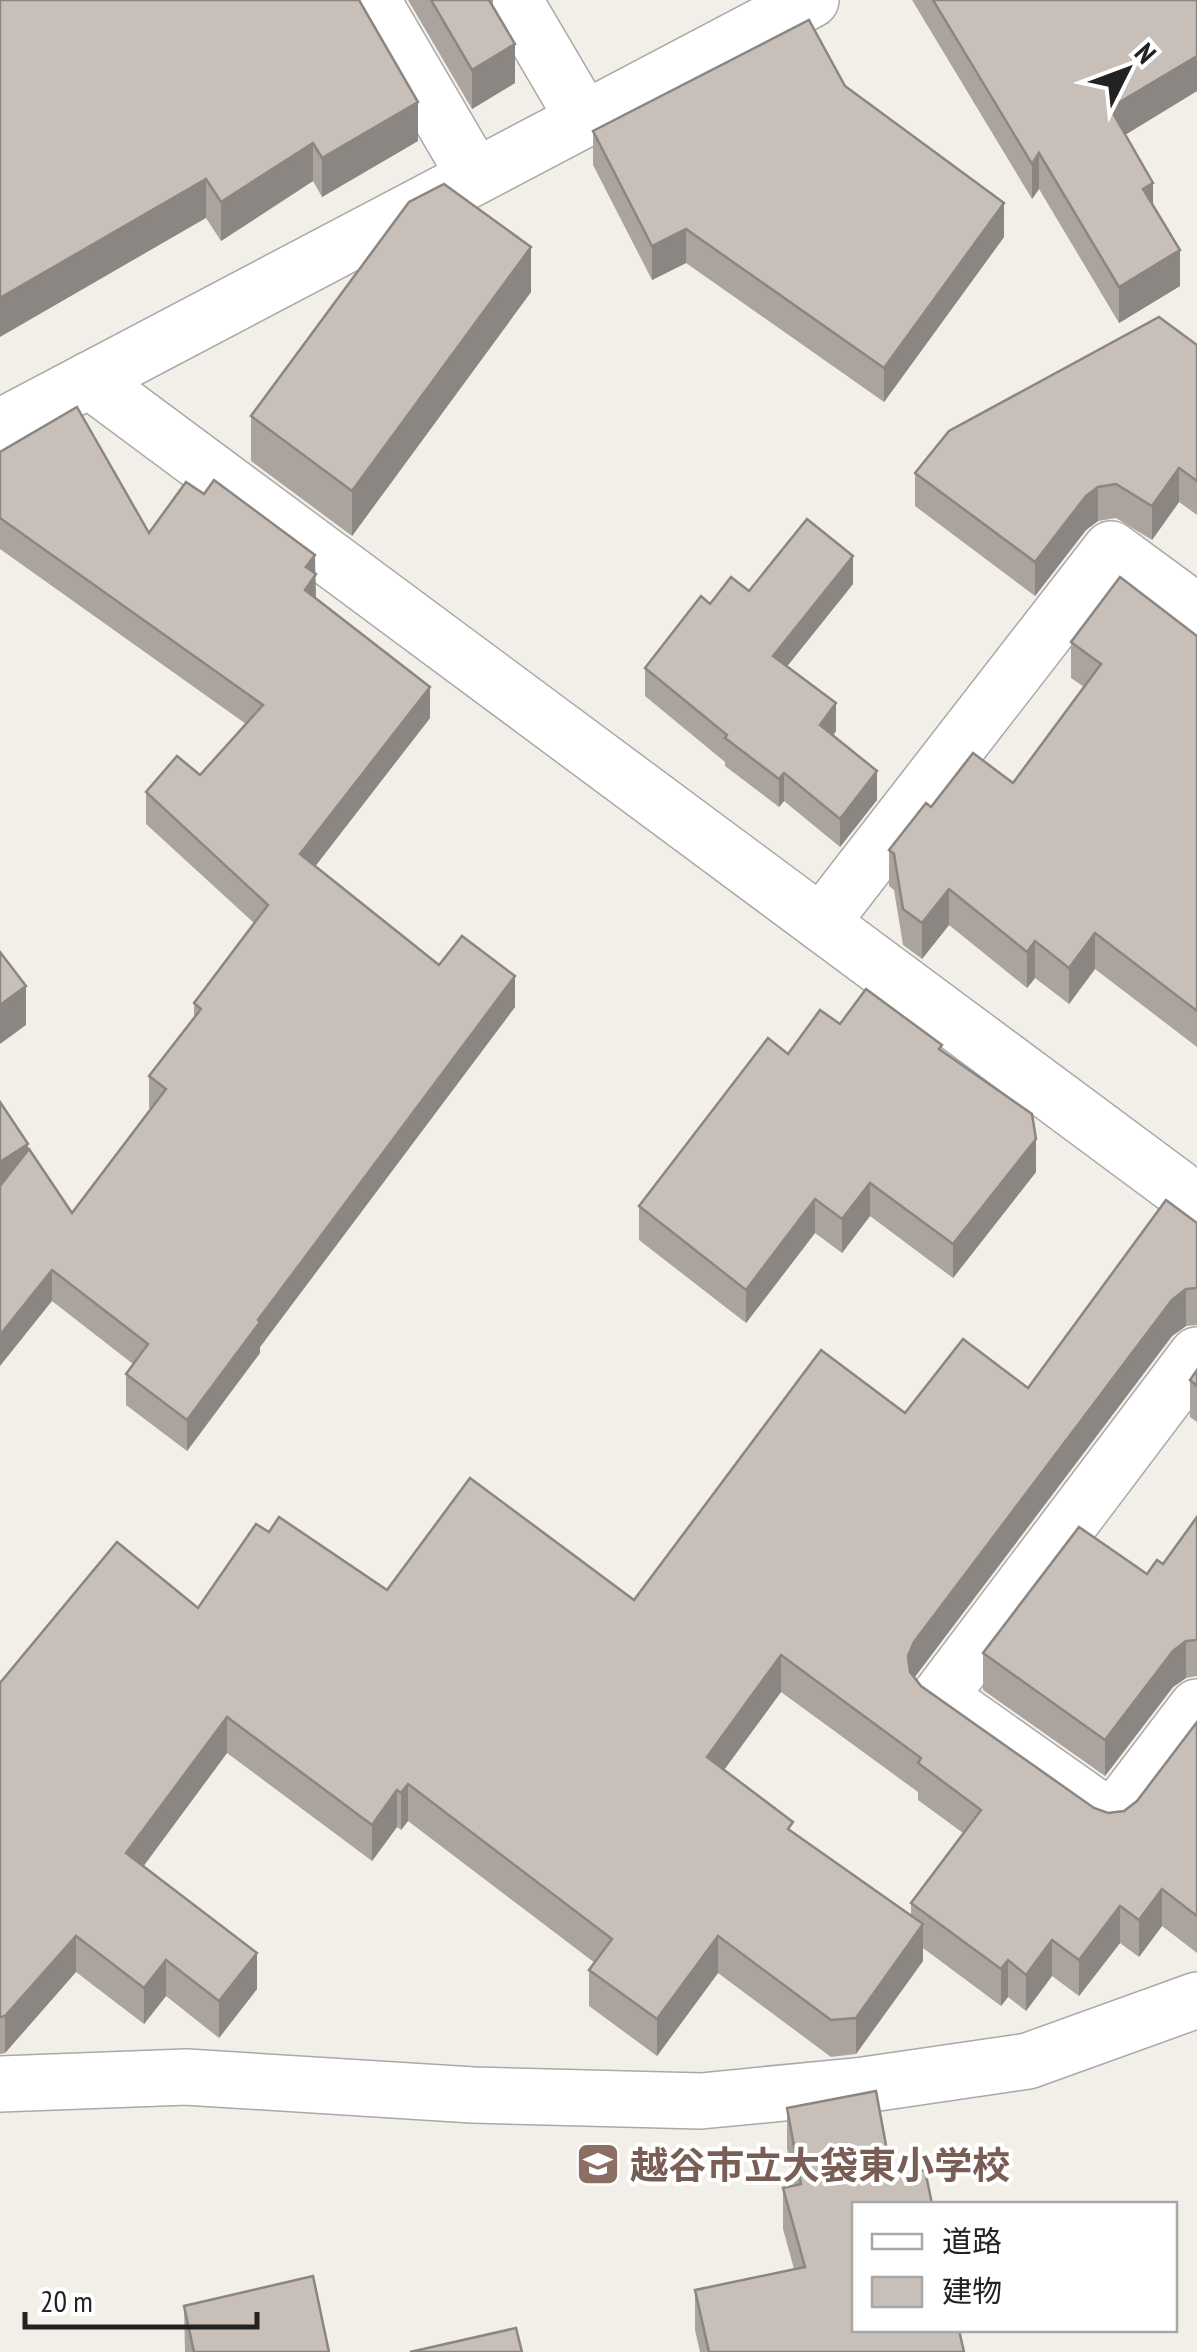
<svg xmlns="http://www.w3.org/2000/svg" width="1197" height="2352" font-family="'PT Sans Narrow','Noto Sans JP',sans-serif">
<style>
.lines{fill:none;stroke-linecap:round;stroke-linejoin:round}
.minor-casing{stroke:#a9a9a9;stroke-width:58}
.minor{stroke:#fff;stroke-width:55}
.wall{fill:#aba49e;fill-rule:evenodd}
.shaded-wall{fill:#8b8681}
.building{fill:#c7bfb8;stroke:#8b8681;stroke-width:2.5}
.labels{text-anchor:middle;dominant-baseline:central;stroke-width:8;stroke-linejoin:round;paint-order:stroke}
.education-label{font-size:38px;font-weight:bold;fill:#785e54;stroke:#fff;text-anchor:start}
</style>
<rect width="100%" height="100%" fill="#f2efe9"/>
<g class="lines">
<g class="minor-casing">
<g id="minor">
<path d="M372,0L475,176"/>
<path d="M514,0L584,119"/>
<path d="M89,380L1197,1202"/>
<path d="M0,427L811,0"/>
<path d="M821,923L1111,549L1197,612"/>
<path d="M1197,1355L939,1697L1112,1819L1197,1707"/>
<path d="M0,2084L186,2077L473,2095L701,2101L864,2085L1028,2061L1197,2000"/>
</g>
</g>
<use href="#minor" class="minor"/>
</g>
<g class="wall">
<path d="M0,0L418,141L322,197L313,181L221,241L206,218Z"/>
<path d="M408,0H493V7L515,83L472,109Z"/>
<path d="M912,0H1197V91L1125,135L1153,206L1180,286L1119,323L1039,189L1032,199Z"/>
<path d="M845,86L1004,237L884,402L686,263L652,280L593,165V131Z"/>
<path d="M531,292L352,536L251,461V416Z"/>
<path d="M1197,345V515L1179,502L1152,540L1116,518L1098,521L1086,530L1035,596L915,506V473Z"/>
<path d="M0,452L149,533L315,573L316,599L430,718L315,866L439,965L515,1007L260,1347V1353L187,1451L126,1405V1374L133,1364L52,1301L28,1151L72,1213L151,1109L149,1108V1076L194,1018V1003L254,923L146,824V792L200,775L246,724L0,549Z"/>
<path d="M853,584L787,666L836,731L833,736L877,800L840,847L784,801L779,807L725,766V762L645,696V668L749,591Z"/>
<path d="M1197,636V1047L1095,969L1069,1004L1035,978L1027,988L949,925L922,959L903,945L894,890L889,886V850L931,807L1013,783L1084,687L1071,678V642Z"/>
<path d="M840,1024L942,1051L1036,1172L953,1278L870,1216L842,1253L815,1233L746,1323L639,1240V1206L788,1054Z"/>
<path d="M1197,1223V1325L1186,1326L1172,1336L914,1678L921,1686L1094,1808L1108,1813L1124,1811L1137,1801L1197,1722V1953L1162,1926L1139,1957L1120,1943L1079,1996L1052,1976L1026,2011L1008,1997L1001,2006L923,1948V1961L856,2054L831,2057L718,1973L657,2056L589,2006V1970L595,1963L408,1821L401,1830L397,1827L372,1861L227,1753L143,1866L257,1989L219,2038L166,1996L144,2024L76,1972L5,2053L0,2054V1683L198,1608L269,1532L387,1590L634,1600L905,1413L1028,1388ZM781,1692L918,1792V1800L963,1833L911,1903V1916L793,1833L724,1770Z"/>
<path d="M1197,1370V1422L1190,1417V1380Z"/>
<path d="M1197,1517V1676L1186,1678L1173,1687L1105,1776L983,1690V1653L1147,1574L1163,1564Z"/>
<path d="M787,2108L892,2178L964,2352H700L695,2330V2290L794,2269L783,2229V2188L794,2186L787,2148Z"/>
<path d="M184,2306L329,2352H185Z"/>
</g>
<g class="shaded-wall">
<path d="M515,44V83L472,109V70Z"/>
<path d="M1197,56V91L1110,144V108Z"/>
<path d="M418,102V141L322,197V158Z"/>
<path d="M313,143V181L221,241V202Z"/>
<path d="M1039,153V189L1032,199V164Z"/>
<path d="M206,179V218L0,337V298Z"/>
<path d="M1153,183V219L1143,189Z"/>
<path d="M1004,203V237L884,402V368Z"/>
<path d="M686,229V263L652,280V246Z"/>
<path d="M531,247V292L352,536V491Z"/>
<path d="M1180,250V286L1119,323V287Z"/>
<path d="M1179,468V502L1152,540V506Z"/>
<path d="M1098,487V521L1086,530L1035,596V562L1086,496Z"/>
<path d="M315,555L316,605L305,621L306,567Z"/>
<path d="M853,556V584L773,684V656Z"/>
<path d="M430,687V718L300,886V854Z"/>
<path d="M836,703V731L820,753V725Z"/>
<path d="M877,771V800L840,847V819Z"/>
<path d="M784,773V801L779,807V779Z"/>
<path d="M949,889V925L922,959V923Z"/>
<path d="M1095,933V969L1069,1004V968Z"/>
<path d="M1035,941V978L1027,988V952Z"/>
<path d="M515,976V1007L260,1347V1353L187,1451V1420L258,1320Z"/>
<path d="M26,986V1025L0,1044V1005Z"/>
<path d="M1036,1139V1172L953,1278V1244Z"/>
<path d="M28,1144V1178L0,1196V1162Z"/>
<path d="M870,1183V1216L842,1253V1219Z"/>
<path d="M815,1199V1233L746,1323V1290Z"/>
<path d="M52,1270V1301L0,1366V1335Z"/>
<path d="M1186,1289V1326L1172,1336L914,1678L908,1693V1656L914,1642L1172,1300Z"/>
<path d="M1186,1641V1678L1173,1687L1105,1776V1740L1173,1651Z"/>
<path d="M781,1655V1692L707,1793V1757Z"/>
<path d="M227,1717V1753L126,1890V1853Z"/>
<path d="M408,1784V1821L401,1830V1793Z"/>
<path d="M397,1790V1827L372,1861V1825Z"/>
<path d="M1162,1889V1926L1139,1957V1920Z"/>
<path d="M1120,1906V1943L1079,1996V1960Z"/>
<path d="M923,1924V1961L856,2054V2018Z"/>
<path d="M76,1936V1972L5,2053V2016Z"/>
<path d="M718,1936V1973L657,2056V2019Z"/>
<path d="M1052,1940V1976L1026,2011V1975Z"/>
<path d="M257,1953V1989L219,2038V2001Z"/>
<path d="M166,1960V1996L144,2024V1988Z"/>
<path d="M1008,1960V1997L1001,2006V1969Z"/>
</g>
<g class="building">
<path d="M0,0H359L418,102L322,158L313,143L221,202L206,179L0,298Z"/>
<path d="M431,0H489L515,44L472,70Z"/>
<path d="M933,0H1197V56L1110,108L1153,183L1143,189L1180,250L1119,287L1039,153L1032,164Z"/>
<path d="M809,20L845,86L1004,203L884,368L686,229L652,246L593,131Z"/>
<path d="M444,184L531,247L352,491L251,416L409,202Z"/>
<path d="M1159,317L1197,345V481L1179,468L1152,506L1116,484L1098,487L1086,496L1035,562L915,473L949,431Z"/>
<path d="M77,407L149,533L186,482L204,494L214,480L315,555L306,567L316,574L305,590L430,687L300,854L439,965L462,936L515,976L258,1320L260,1322L187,1420L126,1374L148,1344L52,1270L0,1335V1186L29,1149L72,1213L166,1089L149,1076L201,1009L194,1003L268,905L146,792L177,756L200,775L263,705L0,518V452Z"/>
<path d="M807,519L853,556L773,656L836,703L820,725L877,771L840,819L784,773L779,779L725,738L727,735L645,668L701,596L710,604L731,577L749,591Z"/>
<path d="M1120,577L1197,636V1011L1095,933L1069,968L1035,941L1027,952L949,889L922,923L903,909L894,854L889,850L926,803L931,807L973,753L1013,783L1101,664L1071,642Z"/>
<path d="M0,952L26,986L0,1005Z"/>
<path d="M866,989L942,1045L939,1049L1032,1114L1036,1139L953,1244L870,1183L842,1219L815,1199L746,1290L639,1206L768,1038L788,1054L820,1010L840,1024Z"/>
<path d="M0,1102L28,1144L0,1162Z"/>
<path d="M1166,1200L1197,1223V1288L1186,1289L1172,1300L914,1642L908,1656L910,1672L921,1686L1094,1808L1108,1813L1124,1811L1137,1801L1197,1722V1916L1162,1889L1139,1920L1120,1906L1079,1960L1052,1940L1026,1975L1008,1960L1001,1969L911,1903L981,1810L918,1763L921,1758L781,1655L707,1757L793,1822L788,1829L923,1924L856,2018L831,2020L718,1936L657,2019L589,1970L612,1939L408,1784L401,1793L397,1790L372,1825L227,1717L126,1853L257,1953L219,2001L166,1960L144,1988L76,1936L5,2016L0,2017V1683L117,1542L198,1608L256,1524L269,1532L279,1517L387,1590L470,1478L634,1600L821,1350L905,1413L963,1339L1028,1388Z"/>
<path d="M1197,1370V1386L1190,1380Z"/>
<path d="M1197,1517V1640L1186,1641L1173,1651L1105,1740L983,1653L1079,1527L1147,1574L1157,1560L1163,1564Z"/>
<path d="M876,2091L892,2178L925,2170L932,2204H854V2330H959L964,2352H709L695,2290L805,2267L783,2188L801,2184L787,2108Z"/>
<path d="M313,2276L329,2352H194L184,2306Z"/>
<path d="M516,2328L522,2352H410Z"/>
</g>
<defs>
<g id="school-square" transform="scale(2.25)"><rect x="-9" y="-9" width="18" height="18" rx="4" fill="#8d6e63" stroke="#fff"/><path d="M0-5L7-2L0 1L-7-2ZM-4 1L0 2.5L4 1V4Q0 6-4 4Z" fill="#fff"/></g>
</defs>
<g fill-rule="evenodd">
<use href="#school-square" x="598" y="2164"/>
</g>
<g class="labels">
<g class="education-label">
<text x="630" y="2164">越谷市立大袋東小学校</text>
</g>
</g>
<rect x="852" y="2202" width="325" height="130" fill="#ffffff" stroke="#a7a7a7" stroke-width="2.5"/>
<rect x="872" y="2234" width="50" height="15" fill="#ffffff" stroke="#a7a7a7" stroke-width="2.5"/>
<text x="942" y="2252" font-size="30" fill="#222222">道路</text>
<rect x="872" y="2277" width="50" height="30" fill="#c7bfb8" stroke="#a7a7a7" stroke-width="2.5"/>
<text x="942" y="2302" font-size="30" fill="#222222">建物</text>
<g transform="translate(1127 70) rotate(48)" stroke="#ffffff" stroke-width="8" paint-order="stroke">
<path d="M0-8L18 38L0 25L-18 38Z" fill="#222222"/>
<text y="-15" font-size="28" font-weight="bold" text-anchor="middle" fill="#222222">N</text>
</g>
<path d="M25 2312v15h232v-15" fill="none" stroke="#222222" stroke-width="5"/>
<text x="40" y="2312" font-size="30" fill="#222222" stroke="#ffffff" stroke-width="8" paint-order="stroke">20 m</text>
</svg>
